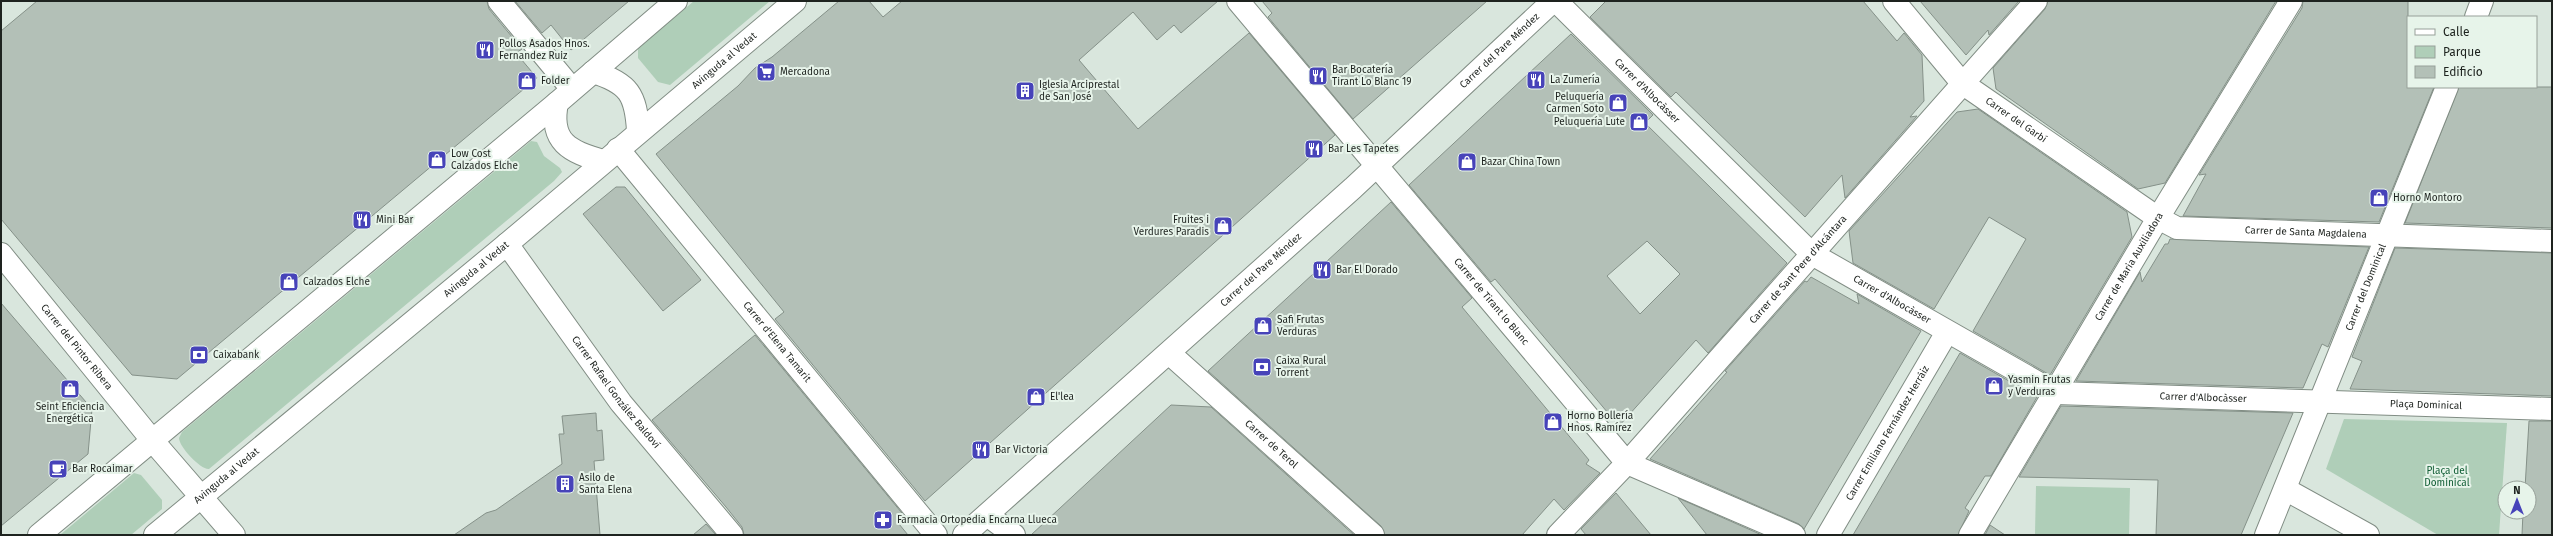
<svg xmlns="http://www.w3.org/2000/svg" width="2553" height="536" font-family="'Fira Sans',sans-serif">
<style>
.green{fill:#afceb8}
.building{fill:#b3c0b7;stroke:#859189;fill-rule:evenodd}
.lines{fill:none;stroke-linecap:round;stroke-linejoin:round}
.minor-casing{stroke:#818d84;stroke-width:24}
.minor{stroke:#fff;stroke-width:22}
.labels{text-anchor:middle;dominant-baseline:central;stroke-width:4;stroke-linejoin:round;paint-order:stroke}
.poi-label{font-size:10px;fill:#1e231f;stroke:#e7f4ea;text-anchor:start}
.street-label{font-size:10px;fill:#1e231f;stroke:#e7f4ea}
.park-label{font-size:10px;fill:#105d34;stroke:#e7f4ea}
</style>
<rect width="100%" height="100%" fill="#d9e6dd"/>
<g class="green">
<path d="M694,1H770L670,85L658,82L638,58V48Z"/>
<path d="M531,141L537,142L544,156L560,168L562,172L554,181L209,469C201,470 179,447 179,438C180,436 181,434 182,432Z"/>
<path d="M2344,419L2507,423L2499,535H2438L2326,469Z"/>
<path d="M134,473L141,475L162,500V509L131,535H60Z"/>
<path d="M2036,486L2130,488L2129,535H2035Z"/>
</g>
<g class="building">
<path d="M37,1H487L489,9L522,49L516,53L537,78L177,379L132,375L1,219V31Z"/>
<path d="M515,1H629L571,50L551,25L542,33Z"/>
<path d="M839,1H869L883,17L902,1H1218L1181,33L1174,25L1157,40L1133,12L1079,60L1138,129L1249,33L1335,135L925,501L775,319L784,312L656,154L738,86L755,68L772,57Z"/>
<path d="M1262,1H1487L1353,119L1268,17L1272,13Z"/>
<path d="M1606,1H1863L1897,41L1904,33L1922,55L1924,101L1910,117L1917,116L1845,198L1842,175L1805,217L1676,92L1671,97L1590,17Z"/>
<path d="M1920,1H2019L1989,35L1988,30L1966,55Z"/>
<path d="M2048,1H2276L2165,183L2138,189L1996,89L1993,68L2045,9Z"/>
<path d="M2303,1H2408V87H2434L2379,222L2183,216L2206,174L2199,175L2302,8Z"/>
<path d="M1571,34L1653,115L1645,123L1787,263L1708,353L1696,340L1619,426L1495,279L1491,282L1409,185ZM1647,241L1680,274L1640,314L1607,276Z"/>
<path d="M2459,87H2552V228L2405,223Z"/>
<path d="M1978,109L2127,212L2132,237L2050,375L1973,331L2026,239L1989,217L1934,309L1853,263L1849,231L1957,112Z"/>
<path d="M616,187H625L701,280L663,311L583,214Z"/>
<path d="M1391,202L1472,298L1462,307L1589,460L1586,464L1600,473L1564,510L1554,499L1522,535H1385L1381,526L1208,371Z"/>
<path d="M2170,239L2369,247L2328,347L2322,344L2303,388L2076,381L2140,272L2142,282L2165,244H2168Z"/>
<path d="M2395,248L2552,253V396L2350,389L2362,361L2352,357Z"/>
<path d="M1811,277L1859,304L1857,294L1921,331L1804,529L1799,524L1650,459L1727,372L1725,371L1805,281L1807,282Z"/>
<path d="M1,303L92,409L88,454L1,526Z"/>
<path d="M755,335L906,518L899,524L908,535H744L742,527L726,507L652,420Z"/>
<path d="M1960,353L2037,397L1991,476H1985L1965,508L1969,511L1958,535H1853Z"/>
<path d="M1171,405L1211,407L1354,535H1031Z"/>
<path d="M2061,406L2293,413L2241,535H2156L2158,480L2019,477Z"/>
<path d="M596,413L597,431L602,430L604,460L594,461L600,535H454L486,513L496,510L562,464L559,434H564L562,416Z"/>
<path d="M2529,421H2552V535H2522L2523,512H2529V488H2525Z"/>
<path d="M1616,493L1651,535H1586L1581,529Z"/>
<path d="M1678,498L1762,535H1707Z"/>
<path d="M706,524L716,535H693Z"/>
<path d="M1990,525L2005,535H1985Z"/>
</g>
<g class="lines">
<g class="minor-casing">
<g id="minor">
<path d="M499,1L572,89"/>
<path id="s1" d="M1238,1L1627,463L1794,535"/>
<path id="s2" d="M1556,1L1812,254L2056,393L2552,409"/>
<path id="s3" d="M1894,1L1962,83L2158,218L2177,228L2552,241"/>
<path d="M2476,17L2482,1"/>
<path d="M593,72C629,83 636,95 638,131"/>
<path d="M557,103C549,142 570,152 603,161"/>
<path id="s4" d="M618,149L936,535"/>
<path id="s5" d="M507,244L621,403L732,535"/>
<path id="s6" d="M1,254L152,440L234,535"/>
<path id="s7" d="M1169,353L1373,535"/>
<path d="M2285,489L2368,535"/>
<path d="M987,515L1014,535"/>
<path d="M39,535L557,103L676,1"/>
<path id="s8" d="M155,535L507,244L795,1"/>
<path id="s9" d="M964,535L1353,188L1553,1"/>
<path id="s10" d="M1558,535L1627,463L2036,1"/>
<path id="s11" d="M1828,535L1947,332"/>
<path id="s12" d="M1970,535L2158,218L2291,1"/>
<path id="s13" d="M2266,535L2447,87"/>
</g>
</g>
<use href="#minor" class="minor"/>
</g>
<defs>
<g id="restaurant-square" transform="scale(1)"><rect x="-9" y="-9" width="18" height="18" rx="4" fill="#4743b9" stroke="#e7f4ea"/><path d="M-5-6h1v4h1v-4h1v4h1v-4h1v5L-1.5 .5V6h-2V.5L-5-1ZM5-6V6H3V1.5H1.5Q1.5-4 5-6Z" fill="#fff"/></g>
<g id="supermarket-square" transform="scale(1)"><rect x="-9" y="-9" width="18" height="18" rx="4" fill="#4743b9" stroke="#e7f4ea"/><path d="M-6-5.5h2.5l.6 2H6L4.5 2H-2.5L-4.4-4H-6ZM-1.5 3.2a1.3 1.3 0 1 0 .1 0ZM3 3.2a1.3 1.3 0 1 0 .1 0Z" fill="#fff"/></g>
<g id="shop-square" transform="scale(1)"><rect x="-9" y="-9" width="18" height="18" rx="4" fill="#4743b9" stroke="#e7f4ea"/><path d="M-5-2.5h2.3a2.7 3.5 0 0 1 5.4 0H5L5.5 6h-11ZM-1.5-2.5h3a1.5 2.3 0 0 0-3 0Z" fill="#fff"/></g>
<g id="building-square" transform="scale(1)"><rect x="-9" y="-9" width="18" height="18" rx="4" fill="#4743b9" stroke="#e7f4ea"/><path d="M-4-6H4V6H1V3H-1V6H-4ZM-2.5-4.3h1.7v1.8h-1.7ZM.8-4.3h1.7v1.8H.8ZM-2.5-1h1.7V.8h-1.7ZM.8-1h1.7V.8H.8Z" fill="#fff"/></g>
<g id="bank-square" transform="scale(1)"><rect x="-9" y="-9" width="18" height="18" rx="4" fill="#4743b9" stroke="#e7f4ea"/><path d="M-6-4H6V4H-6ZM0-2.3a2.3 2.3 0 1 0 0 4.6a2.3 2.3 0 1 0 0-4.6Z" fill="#fff"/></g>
<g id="cafe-square" transform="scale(1)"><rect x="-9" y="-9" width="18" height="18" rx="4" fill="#4743b9" stroke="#e7f4ea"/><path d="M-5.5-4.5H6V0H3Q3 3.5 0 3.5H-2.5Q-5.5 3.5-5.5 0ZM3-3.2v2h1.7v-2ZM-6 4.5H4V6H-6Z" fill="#fff"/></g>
<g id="pharmacy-square" transform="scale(1)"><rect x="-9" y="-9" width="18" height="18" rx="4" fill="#4743b9" stroke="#e7f4ea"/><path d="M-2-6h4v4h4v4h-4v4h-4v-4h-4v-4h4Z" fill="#fff"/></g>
</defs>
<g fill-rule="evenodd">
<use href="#restaurant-square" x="485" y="50"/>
<use href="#supermarket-square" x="766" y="72"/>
<use href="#restaurant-square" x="1318" y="76"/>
<use href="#restaurant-square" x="1536" y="80"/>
<use href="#shop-square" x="527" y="81"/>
<use href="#building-square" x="1025" y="91"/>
<use href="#shop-square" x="1618" y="103"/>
<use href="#shop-square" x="1639" y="122"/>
<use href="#restaurant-square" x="1314" y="149"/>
<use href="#shop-square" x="437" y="160"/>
<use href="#shop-square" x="1467" y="162"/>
<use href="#shop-square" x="2379" y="198"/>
<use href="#restaurant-square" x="362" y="220"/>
<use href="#shop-square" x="1223" y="226"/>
<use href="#restaurant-square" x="1322" y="270"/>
<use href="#shop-square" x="289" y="282"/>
<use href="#shop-square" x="1263" y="326"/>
<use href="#bank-square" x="199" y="355"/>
<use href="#bank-square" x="1262" y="367"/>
<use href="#shop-square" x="1994" y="386"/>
<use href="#shop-square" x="70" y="389"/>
<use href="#shop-square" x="1036" y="397"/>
<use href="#shop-square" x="1553" y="422"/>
<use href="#restaurant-square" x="981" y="450"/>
<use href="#cafe-square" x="58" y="469"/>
<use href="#building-square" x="565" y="484"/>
<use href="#pharmacy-square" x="883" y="520"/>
</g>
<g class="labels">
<g class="poi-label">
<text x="499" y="44">Pollos Asados Hnos.<tspan x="499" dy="12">Fernandez Ruiz</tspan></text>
<text x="1332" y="70">Bar Bocatería<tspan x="1332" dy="12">Tirant Lo Blanc 19</tspan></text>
<text x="780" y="72">Mercadona</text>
<text x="1550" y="80">La Zumería</text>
<text x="541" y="81">Folder</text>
<text x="1039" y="85">Iglesia Arciprestal<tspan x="1039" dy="12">de San José</tspan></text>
<text x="1604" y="97" text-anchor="end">Peluquería<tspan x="1604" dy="12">Carmen Soto</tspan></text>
<text x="1625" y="122" text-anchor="end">Peluquería Lute</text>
<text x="1328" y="149">Bar Les Tapetes</text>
<text x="451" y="154">Low Cost<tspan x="451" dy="12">Calzados Elche</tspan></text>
<text x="1481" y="162">Bazar China Town</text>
<text x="2393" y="198">Horno Montoro</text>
<text x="376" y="220">Mini Bar</text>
<text x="1209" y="220" text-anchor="end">Fruites i<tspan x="1209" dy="12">Verdures Paradis</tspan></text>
<text x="1336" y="270">Bar El Dorado</text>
<text x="303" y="282">Calzados Elche</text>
<text x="1277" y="320">Safi Frutas<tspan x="1277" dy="12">Verduras</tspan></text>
<text x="213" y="355">Caixabank</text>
<text x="1276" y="361">Caixa Rural<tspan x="1276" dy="12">Torrent</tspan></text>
<text x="2008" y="380">Yasmin Frutas<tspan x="2008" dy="12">y Verduras</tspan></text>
<text x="1050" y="397">El'lea</text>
<text x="70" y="407" text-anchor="middle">Seint Eficiencia<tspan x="70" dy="12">Energética</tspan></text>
<text x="1567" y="416">Horno Bollería<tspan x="1567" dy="12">Hnos. Ramírez</tspan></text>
<text x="995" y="450">Bar Victoria</text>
<text x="72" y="469">Bar Rocaimar</text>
<text x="579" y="478">Asilo de<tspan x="579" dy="12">Santa Elena</tspan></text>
<text x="897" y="520">Farmacia Ortopedia Encarna Llueca</text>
</g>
<g class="street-label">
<text stroke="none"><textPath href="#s9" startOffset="722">Carrer del Pare Méndez</textPath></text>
<text stroke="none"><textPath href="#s8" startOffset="741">Avinguda al Vedat</textPath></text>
<text stroke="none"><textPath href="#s2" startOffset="128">Carrer d'Albocàsser</textPath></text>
<text stroke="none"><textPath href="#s3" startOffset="172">Carrer del Garbí</textPath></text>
<text stroke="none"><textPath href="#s3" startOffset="495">Carrer de Santa Magdalena</textPath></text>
<text stroke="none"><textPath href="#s12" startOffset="312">Carrer de Maria Auxiliadora</textPath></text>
<text stroke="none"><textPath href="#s10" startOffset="358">Carrer de Sant Pere d'Alcántara</textPath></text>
<text stroke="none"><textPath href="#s8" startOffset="417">Avinguda al Vedat</textPath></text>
<text stroke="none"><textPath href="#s9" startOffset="398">Carrer del Pare Méndez</textPath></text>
<text stroke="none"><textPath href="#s13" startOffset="267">Carrer del Dominical</textPath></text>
<text stroke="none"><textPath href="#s2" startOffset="452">Carrer d'Albocàsser</textPath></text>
<text stroke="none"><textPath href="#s1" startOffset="393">Carrer de Tirant lo Blanc</textPath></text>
<text stroke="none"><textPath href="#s4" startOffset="250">Carrer d'Elena Tamarit</textPath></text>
<text stroke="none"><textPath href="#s6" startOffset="120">Carrer del Pintor Ribera</textPath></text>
<text stroke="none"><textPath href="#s5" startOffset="184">Carrer Rafael González Baldoví</textPath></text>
<text stroke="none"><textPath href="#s2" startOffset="788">Carrer d'Albocàsser</textPath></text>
<text stroke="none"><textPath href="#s2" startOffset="1011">Plaça Dominical</textPath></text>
<text stroke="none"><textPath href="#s11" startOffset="118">Carrer Emiliano Fernández Herráiz</textPath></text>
<text stroke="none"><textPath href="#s7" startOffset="137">Carrer de Terol</textPath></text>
<text stroke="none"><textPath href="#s8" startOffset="93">Avinguda al Vedat</textPath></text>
</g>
<g class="park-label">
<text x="2447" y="471">Plaça del<tspan x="2447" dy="12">Dominical</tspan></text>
</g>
</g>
<rect width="2553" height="536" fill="none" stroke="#1e231f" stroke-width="4"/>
<rect x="2407" y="16" width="130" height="72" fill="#e7f4ea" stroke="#97a099"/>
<rect x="2415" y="29" width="20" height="6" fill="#ffffff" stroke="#97a099"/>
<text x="2443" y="36" font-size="12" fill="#1e231f">Calle</text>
<rect x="2415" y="46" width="20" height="12" fill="#afceb8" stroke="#97a099"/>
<text x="2443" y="56" font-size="12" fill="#1e231f">Parque</text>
<rect x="2415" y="66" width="20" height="12" fill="#b3c0b7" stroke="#97a099"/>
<text x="2443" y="76" font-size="12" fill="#1e231f">Edificio</text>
<g transform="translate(2517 500)"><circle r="19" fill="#e7f4ea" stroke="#97a099"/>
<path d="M0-3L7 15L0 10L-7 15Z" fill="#4743b9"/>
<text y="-6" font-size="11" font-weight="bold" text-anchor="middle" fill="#1e231f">N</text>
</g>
</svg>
